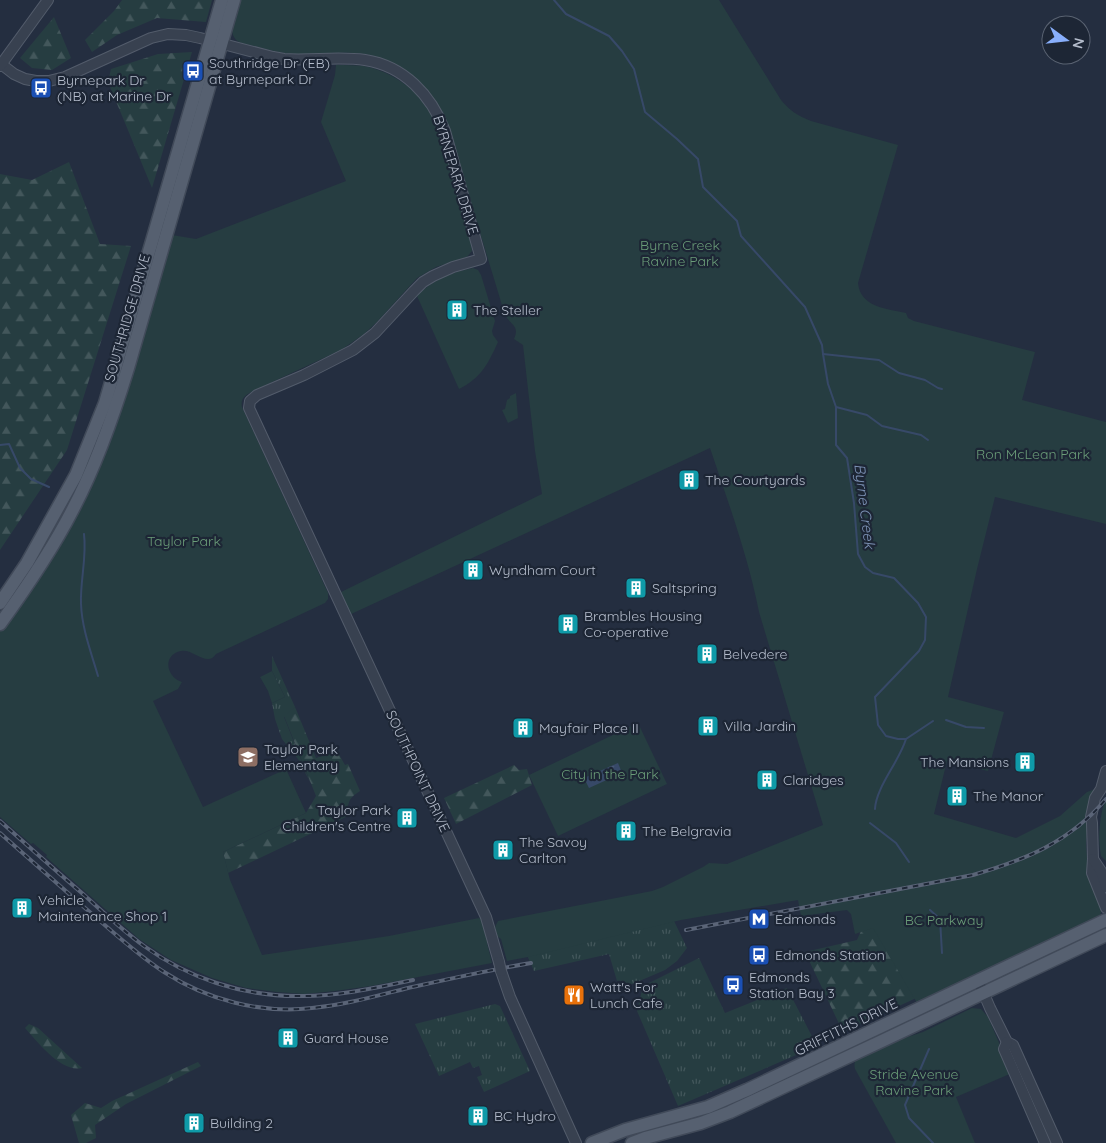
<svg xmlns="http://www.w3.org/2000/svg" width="1106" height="1143" font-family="Quicksand,sans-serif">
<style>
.grass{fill:url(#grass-tufts)}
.forest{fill:url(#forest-firs)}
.green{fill:#263d41}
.water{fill:url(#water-ripples)}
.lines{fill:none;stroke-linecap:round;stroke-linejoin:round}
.stream{stroke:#374968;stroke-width:2}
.minor-casing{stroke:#535c6b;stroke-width:12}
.major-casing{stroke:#414a59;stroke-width:15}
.minor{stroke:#384150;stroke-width:10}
.major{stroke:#566070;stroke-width:12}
.rail-casing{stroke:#5a6477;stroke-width:4}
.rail{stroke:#1d2635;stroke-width:2;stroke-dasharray:5.5;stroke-linecap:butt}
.minor-bridge-casing{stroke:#535c6b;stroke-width:12;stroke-linecap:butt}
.minor-bridge{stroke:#384150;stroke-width:10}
.labels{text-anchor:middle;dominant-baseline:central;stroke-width:4.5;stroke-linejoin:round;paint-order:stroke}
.poi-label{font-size:14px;fill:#b4bccb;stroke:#1d2635;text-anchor:start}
.street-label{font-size:14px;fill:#b4bccb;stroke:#1d2635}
.park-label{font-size:14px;fill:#6a9c78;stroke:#1d2635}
.water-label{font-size:15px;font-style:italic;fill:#7b90b3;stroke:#1d2635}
</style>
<defs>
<pattern id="grass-tufts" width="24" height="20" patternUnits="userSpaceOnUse" patternTransform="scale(1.25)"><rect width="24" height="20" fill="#263d41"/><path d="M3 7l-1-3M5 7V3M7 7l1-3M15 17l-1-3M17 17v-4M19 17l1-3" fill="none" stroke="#43575b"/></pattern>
<pattern id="forest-firs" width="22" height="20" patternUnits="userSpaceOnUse" patternTransform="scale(1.25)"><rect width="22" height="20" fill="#263d41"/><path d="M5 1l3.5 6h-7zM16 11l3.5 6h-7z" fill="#43575b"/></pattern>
<pattern id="water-ripples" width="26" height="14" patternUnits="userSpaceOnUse" patternTransform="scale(1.25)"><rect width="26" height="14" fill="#374968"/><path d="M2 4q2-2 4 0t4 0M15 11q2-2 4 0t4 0" fill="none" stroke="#52617c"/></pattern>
</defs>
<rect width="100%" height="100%" fill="#242e40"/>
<g class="grass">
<path d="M272,656L295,707L284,717L310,782L298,759L282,739L275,719L272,703L285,697L272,671Z"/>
<path d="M663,898L687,948L677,961L665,970L630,985C625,982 622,980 617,981L609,954L534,971L515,928Z"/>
<path d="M699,958L725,1013L787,988L817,1046L678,1106L637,1011L643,986Z"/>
<path d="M495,1004L500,1006L530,1071L484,1092L477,1077L482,1075L479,1066L473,1068L470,1062L439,1076L415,1024Z"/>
</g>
<g class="forest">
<path d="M122,0H212L206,22L157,18L117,35L92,52L85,40L114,11Z"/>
<path d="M54,17L71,58L52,70L32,68L20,58Z"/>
<path d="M192,52L152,188L108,82L111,69L158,54Z"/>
<path d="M69,162L100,244L131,246L67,450L0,550V174L32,180Z"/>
<path d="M295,707L316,758L337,751L345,765L348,764L360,791C349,798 347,802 348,816L228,873L223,852L306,813L316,796L284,716Z"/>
<path d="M514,765L519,770L527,769L532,785L456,824L444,798Z"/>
<path d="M865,922L1043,939L843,1032L805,952L857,940Z"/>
<path d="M29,1024L38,1028L82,1068C61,1073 37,1041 25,1028Z"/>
<path d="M198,1062L201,1066L126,1104L95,1125L96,1138L86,1143H79L71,1115L85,1103L101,1108L112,1101Z"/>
</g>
<g class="green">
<path d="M239,0H719L781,100C789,110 798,116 811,121L898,145L858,283C860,307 887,309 906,313L908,318L914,321L1035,352L1022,400L1106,422V524L995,497L977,569L948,697L1004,712L988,771L947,761L934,814L1016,838L1060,816L1087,792L1095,789L1088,817L1086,845L1088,868L1102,909L1100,916L917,1003L873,928L855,934L851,914L847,910L801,916L798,900L681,920L528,957L507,961L501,939L497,936L495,927L498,921L652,891L663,887L703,867L709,863L727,864L823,825L759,612C748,556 728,502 710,448L349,615C346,607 344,600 341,592L542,494L535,451L523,345L514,339C520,326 511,325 505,315L457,157C447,106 418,63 364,54C341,51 318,54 295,54C281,53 268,50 254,46C248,44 237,44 234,37C228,27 236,10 239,0Z"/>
<path d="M336,65C346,65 355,65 364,66C393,72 421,91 433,118C439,132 441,146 448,159L471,236L472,251L467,257L436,267L417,278L376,323L364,334L341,350L253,391C246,395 240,398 242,407L328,593V599L325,603L216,654C207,668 193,648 181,651C162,655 166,677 182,682L178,689L153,701L203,807L286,769L306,813L223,852L230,880L262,955L389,936L479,918L482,919L488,939L487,943L492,963L371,986L335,991L304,994L277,992L246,988L212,978L171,960L139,939L46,857L47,855L33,843L31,844L0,817V630L6,623L80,506L172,235L196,239L346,181L321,122L335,75Z"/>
<path d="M473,268L478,270L481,275L495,321L492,331L493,335L498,342C488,364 481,378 459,389L417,296C432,280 452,272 473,268Z"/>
<path d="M516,393L518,418L508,423L502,410L505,409L507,400L510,398V396Z"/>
<path d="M272,671L285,697L272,703L268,691L260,677Z"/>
<path d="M638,723L667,784L558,836L529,775Z"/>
<path d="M1106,796V861L1101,856C1097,835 1100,816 1106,796Z"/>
<path d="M972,1008L981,1009L988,1017L1012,1073L956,1097L975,1143H896L855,1069C854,1064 854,1062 858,1058L892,1042L923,1032Z"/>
</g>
<path class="water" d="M618,763L622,773L589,788L584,778Z"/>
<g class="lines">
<g class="stream">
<path d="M554,0L566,14L609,36L622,51L634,69L645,112L677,139L698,159L703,187L737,221L741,236L805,307L822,345L823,354L828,384L836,407V445L847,458L854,503L858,554L865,567L873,573L894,578L918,603L926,617L925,640L919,651L875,697L878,725L886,736L898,739H906C899,762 876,787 875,809"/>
<path d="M823,354L879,360L899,373L925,380L938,388L942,389"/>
<path d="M836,407L867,415L882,426L921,435L928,440"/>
<path d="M0,445L9,444L20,468L31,479L49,487"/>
<path d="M84,534C87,557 80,581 81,604C82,629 91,652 98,676"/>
<path d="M946,720L966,727L984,728"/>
<path d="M906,739L933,721"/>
<path d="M870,823L896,843L909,862"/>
<path d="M930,910L940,919L942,953"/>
<path d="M929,1049L905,1105L909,1118L933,1143"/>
</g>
<g class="minor-casing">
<g id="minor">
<path d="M1,64L14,74L25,79L36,81H49L65,77L151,38L168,34L186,35L200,38L273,57L284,59C311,61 338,56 365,60C404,66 431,95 445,131L481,259L453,267L433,276L423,282L414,291L375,333L353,350L304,375L257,395L250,401L249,408L486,917L499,962"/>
<path d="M0,66L48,0"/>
<path d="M1106,771L1101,789L1095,798L1091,817L1092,823L1093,859L1092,873L1106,908"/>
<path d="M1093,859L1101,871L1106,887"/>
<path d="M501,971L510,997L576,1143"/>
<path d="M978,980L990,1008L1007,1042L1013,1045L1057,1143"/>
<path d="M1007,1042L1004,1049L1045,1143"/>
</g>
</g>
<g class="major-casing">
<g id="major">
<path d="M0,603L27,563L76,475L105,403L222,0"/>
<path d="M0,624C26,588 52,550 72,511C96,466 113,417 128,368L234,0"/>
<path d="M592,1143L625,1130L708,1107L747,1090L1106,920"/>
<path d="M632,1143L645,1138L701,1123L730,1112C856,1054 980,994 1106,935"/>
</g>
</g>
<use href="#minor" class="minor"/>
<use href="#major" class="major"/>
<g class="rail-casing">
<g id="rail">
<path d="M0,821C28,846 55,870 83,894C103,912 122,930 144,946C188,978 242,996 297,996C336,997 375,988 413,980"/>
<path d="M0,833C28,858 57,883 85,908C111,930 136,954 164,972C207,1000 261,1014 312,1008C345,1005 376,996 408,988C449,979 489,970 531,963"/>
<path d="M686,930L973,875C1025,860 1070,842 1106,799"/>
</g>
</g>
<use href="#rail" class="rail"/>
<g class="minor-bridge-casing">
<path id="minor-bridge" d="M499,962L501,971"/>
</g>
<use href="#minor-bridge" class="minor-bridge"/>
</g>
<defs>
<g id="bus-square" transform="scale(1.125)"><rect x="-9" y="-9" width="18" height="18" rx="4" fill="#1a4fb4" stroke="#1d2635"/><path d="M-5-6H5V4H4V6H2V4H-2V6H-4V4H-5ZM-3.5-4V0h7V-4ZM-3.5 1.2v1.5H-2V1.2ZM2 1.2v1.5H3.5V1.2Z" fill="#fff"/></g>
<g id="building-square" transform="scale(1.125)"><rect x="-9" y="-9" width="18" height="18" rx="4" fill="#0f9aa8" stroke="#1d2635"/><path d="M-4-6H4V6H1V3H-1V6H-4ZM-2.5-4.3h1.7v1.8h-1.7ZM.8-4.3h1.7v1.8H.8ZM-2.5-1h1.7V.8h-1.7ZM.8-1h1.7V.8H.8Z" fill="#fff"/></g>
<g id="school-square" transform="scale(1.125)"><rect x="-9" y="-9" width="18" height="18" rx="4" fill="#8d6e63" stroke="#1d2635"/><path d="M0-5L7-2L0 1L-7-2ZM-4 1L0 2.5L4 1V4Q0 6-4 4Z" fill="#fff"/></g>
<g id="metro-square" transform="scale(1.125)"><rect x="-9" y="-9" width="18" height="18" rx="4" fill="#1a4fb4" stroke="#1d2635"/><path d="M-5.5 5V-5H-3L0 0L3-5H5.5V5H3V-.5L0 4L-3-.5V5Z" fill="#fff"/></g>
<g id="restaurant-square" transform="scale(1.125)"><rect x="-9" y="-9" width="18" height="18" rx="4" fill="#e8710a" stroke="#1d2635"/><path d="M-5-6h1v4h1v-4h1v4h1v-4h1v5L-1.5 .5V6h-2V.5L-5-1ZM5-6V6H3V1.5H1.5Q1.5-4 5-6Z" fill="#fff"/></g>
</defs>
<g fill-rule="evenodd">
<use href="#bus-square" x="193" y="71"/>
<use href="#bus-square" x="41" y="88"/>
<use href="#building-square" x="457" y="310"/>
<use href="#building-square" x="689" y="480"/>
<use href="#building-square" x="473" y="570"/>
<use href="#building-square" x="636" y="588"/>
<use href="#building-square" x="568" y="624"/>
<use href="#building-square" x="707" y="654"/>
<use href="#building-square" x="708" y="726"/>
<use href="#building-square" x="523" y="728"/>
<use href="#school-square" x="248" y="757"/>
<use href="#building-square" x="1025" y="762"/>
<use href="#building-square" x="767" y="780"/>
<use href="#building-square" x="957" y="796"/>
<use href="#building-square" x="407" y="818"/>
<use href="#building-square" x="626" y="831"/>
<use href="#building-square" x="503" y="850"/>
<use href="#building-square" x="22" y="908"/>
<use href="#metro-square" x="759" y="919"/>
<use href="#bus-square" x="759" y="955"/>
<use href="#bus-square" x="733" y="985"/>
<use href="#restaurant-square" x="574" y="995"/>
<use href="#building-square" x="288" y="1038"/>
<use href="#building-square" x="478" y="1116"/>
<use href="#building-square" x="194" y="1123"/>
</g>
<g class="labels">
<g class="poi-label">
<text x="209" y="63">Southridge Dr (EB)<tspan x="209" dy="16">at Byrnepark Dr</tspan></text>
<text x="57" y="80">Byrnepark Dr<tspan x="57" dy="16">(NB) at Marine Dr</tspan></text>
<text x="473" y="310">The Steller</text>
<text x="705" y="480">The Courtyards</text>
<text x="489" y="570">Wyndham Court</text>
<text x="652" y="588">Saltspring</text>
<text x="584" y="616">Brambles Housing<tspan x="584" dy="16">Co-operative</tspan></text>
<text x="723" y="654">Belvedere</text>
<text x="724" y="726">Villa Jardin</text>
<text x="539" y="728">Mayfair Place II</text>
<text x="264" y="749">Taylor Park<tspan x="264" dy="16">Elementary</tspan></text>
<text x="1009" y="762" text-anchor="end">The Mansions</text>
<text x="783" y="780">Claridges</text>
<text x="973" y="796">The Manor</text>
<text x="391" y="810" text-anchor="end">Taylor Park<tspan x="391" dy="16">Children's Centre</tspan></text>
<text x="642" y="831">The Belgravia</text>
<text x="519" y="842">The Savoy<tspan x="519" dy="16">Carlton</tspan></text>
<text x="38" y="900">Vehicle<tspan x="38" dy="16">Maintenance Shop 1</tspan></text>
<text x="775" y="919">Edmonds</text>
<text x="775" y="955">Edmonds Station</text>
<text x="749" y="977">Edmonds<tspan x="749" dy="16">Station Bay 3</tspan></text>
<text x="590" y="987">Watt's For<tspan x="590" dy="16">Lunch Cafe</tspan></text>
<text x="304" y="1038">Guard House</text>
<text x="494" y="1116">BC Hydro</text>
<text x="210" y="1123">Building 2</text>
</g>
<g class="street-label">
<text transform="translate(456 175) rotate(73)">BYRNEPARK DRIVE</text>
<text transform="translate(127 318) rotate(-74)">SOUTHRIDGE DRIVE</text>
<text transform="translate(418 771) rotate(65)">SOUTHPOINT DRIVE</text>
<text transform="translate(846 1027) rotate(-26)">GRIFFITHS DRIVE</text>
</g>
<g class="park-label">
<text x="680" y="245">Byrne Creek<tspan x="680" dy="16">Ravine Park</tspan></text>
<text x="1033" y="454">Ron McLean Park</text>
<text x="184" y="541">Taylor Park</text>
<text x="610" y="774">City in the Park</text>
<text x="944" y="920">BC Parkway</text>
<text x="914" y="1074">Stride Avenue<tspan x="914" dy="16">Ravine Park</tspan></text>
</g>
<g class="water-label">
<text transform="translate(865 506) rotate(83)">Byrne Creek</text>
</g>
</g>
<g transform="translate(1066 40) rotate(105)"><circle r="24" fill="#1d2635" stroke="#596271"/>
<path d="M0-4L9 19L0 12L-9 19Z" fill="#88affc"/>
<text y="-8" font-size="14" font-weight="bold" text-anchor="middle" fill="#b4bccb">N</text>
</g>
</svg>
